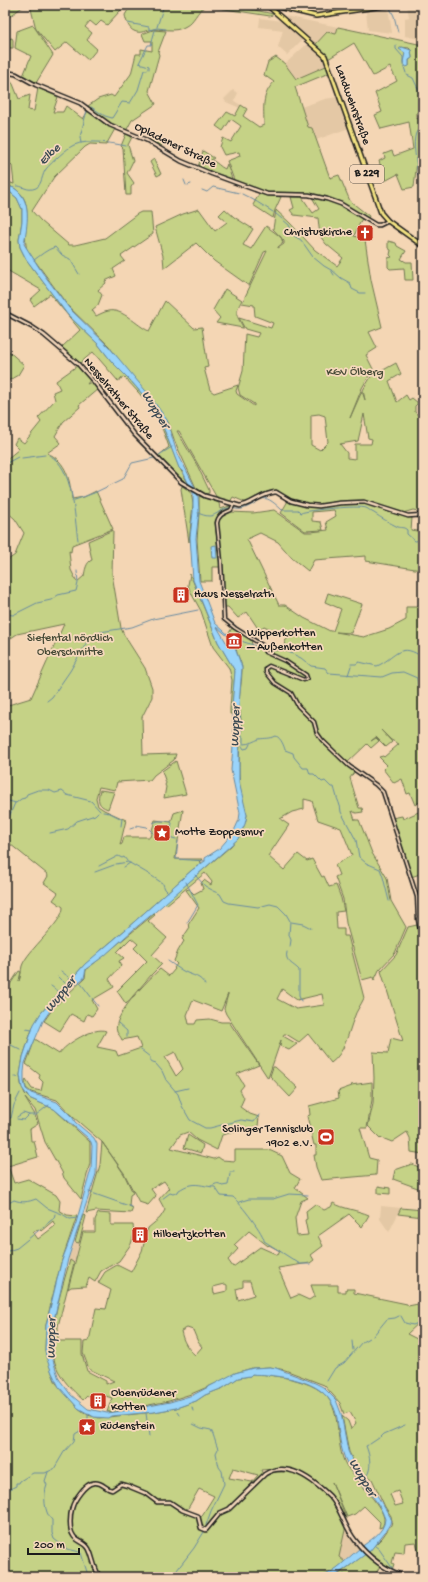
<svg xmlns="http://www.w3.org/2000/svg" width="428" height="1582" font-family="'Gochi Hand',sans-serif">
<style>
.built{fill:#e4c8a5}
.green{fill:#c5d286;stroke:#707751;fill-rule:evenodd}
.water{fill:#9ad4fa;stroke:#688aa1;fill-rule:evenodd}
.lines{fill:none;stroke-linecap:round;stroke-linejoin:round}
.stream{stroke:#688aa1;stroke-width:1}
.tertiary-casing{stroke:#1c1c1c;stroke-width:5}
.secondary-casing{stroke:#1c1c1c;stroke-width:5.5}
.primary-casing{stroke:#1c1c1c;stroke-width:6}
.tertiary{stroke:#f5d8bb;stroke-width:2}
.secondary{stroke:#f5d8bb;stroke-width:2.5}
.primary{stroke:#f4e382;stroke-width:3}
.labels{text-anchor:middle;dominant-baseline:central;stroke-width:3.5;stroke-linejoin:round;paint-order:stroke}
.shield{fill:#f5d8bb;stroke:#5d544c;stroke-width:1}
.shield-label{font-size:11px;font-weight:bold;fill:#1c1c1c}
.street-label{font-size:12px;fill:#1c1c1c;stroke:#f5d8bb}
.poi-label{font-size:12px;fill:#1c1c1c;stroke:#f5d8bb;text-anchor:start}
.park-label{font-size:12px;fill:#464a36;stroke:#f5d8bb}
.water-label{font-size:13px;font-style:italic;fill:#3c4a54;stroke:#f5d8bb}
</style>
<rect width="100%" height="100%" fill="#f4d6b4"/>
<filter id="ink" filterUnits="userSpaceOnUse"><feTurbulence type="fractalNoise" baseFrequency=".025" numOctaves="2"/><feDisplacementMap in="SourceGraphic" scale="8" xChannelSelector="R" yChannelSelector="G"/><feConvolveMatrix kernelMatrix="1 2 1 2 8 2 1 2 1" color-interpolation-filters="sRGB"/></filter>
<g filter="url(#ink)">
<g class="built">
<path d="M343,5H365L366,6L344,9Z"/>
<path d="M407,5H423V40L405,36V18L409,17Z"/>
<path d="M388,7L392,33L368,30L366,11Z"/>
<path d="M280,15L338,27L337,34L326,32L315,45Z"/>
<path d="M260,18L282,21L303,39L287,55L278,47L283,30L259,27Z"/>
<path d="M308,43L318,52L326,66L296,79L285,64Z"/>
<path d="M233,90L238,93L234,101L241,105L240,108L226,102L224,99Z"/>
<path d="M337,97L349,128L316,140L312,128L308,127L301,107L325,99Z"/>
<path d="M381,1206L401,1208L389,1232L380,1219Z"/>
<path d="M75,1242L79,1243L74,1263L68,1259Z"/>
<path d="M345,1530L359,1548L345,1562L339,1557Z"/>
</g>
<g class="green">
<path d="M5,5H25L5,20Z"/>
<path d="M30,5H129L125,11L123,9L120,11L107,25L101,21L96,26L90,21L85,27L92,33L87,40L97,49L88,60L67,42L55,52L36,29Z"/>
<path d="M131,5H139L145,10L150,5H229L274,14L270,16L205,6C197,11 194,22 186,26C174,34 162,27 149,30C144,31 140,34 134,31C129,29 126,21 125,15Z"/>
<path d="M33,25L53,55L36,83L23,76L31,56L15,48L17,31Z"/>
<path d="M338,27L423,45V113H416V118H423V162L417,161L414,187L404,189L398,174L385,181L379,161L385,158L384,154L392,151L394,156L413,149L409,122L381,129L375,115L382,112L375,93L397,81L390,67L373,76L354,43L328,59L323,52L315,45L327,32L336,34ZM400,47L409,48L411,50L412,58L409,60V66L404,62L405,53Z"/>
<path d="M153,30L166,31L158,52L159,55L149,91L156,104L132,120L126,131L105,120L88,106L98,99L111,95L114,97L131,74L136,54H141V49L152,51V41H145L142,34Z"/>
<path d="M12,38L13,40V48H5V42H7V39Z"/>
<path d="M276,57L285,64L296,79L326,66L329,73L295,87L308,127L312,128L330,178L339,175L350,201L369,216L368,219L363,216L354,236L365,240L371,280L382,327L369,332L377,348L366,355L373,369L362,388L350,418L362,391L365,400L363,390L375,370L378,373L396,363L401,374L389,381L397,402L406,395L409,400L412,398L418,403L415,406V412L423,421V512L413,510L403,513L389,508L388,511L412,518L411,530L423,532V583H420L421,570L366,561V556L314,560L308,571L292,558L278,542L260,533L247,539L279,605H285L304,618L330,631H333L341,609L325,602L328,593L362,604L351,633L336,632L364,637L389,629L406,620V607H423V804L421,801L415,805L410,793L407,794L402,779L394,783L383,769L387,765L379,757L383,756L384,757L399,744L391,740L381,730L392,742L386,747L376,737L371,741L376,738L379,741L371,748L367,744L346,764L355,771L350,778L359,808H362L363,812L356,813L352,811L355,820H359L372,853L387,878L391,901L406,927L395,953L379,970L374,981L373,977L362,980L346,923L343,899L335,877L339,875L335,865L352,855L341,828L318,820L312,801L304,799V809L292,812L280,819L289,825L268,856L284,870L298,854L307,861L312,859L322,877L324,876L329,887L336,885L341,898L344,911L336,912L337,929H344V936H348L364,998C361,1005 356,1011 354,1018C348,1033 345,1053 331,1063L308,1034L299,1042L286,1034H284L283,1036L297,1044L289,1050L280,1046L281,1040L268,1078L226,1014L224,1009L228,994L221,1011L193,1000L187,1015L189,1024H195L197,1020L210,1019L221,1022H229L259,1065L237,1074L244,1085L240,1090L244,1098L240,1107L250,1114L259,1117L258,1126L222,1135L217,1150L197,1140L188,1132L180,1135L171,1148L214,1159L218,1157L222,1160L235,1161V1150H269L282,1156L290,1173L300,1179L295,1188L308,1198L301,1201L295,1218L297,1236L308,1235L305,1220L307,1219L306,1211L315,1204L324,1210L331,1207L333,1203C344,1209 357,1210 369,1215L362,1227L349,1214L318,1236L323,1246L311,1255L314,1260L310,1263L278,1268L291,1298L298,1295L309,1300L315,1296L311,1285H338V1292H346V1289H354V1293L407,1304L408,1306L418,1304L421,1321L407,1334L423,1342V1566L422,1565L416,1542L405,1543L404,1553L395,1552L392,1563L394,1564L392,1570L368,1552L382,1538L391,1525L392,1521L391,1516L385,1507L372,1479L364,1475L356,1466L349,1452L342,1416L348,1421L351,1429L356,1423L350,1412L344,1414L340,1403L324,1385L285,1370L270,1367L252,1368L235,1373L224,1380L191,1394L169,1401L124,1410L107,1412L112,1398L99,1394L98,1396H87L83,1400C72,1390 62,1380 56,1366C45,1337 62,1289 70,1260L74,1263L58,1326V1341H82V1354L87,1371L106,1381V1384L114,1381L89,1369L83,1353L84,1342L89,1341L96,1308L106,1309L111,1290L98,1283L105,1272L117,1265L131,1272L142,1251L148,1228L160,1218L165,1210L159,1199L169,1188L164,1181L151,1189L156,1196L148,1205L139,1202L124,1173L102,1142L124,1174L133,1193L130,1195L129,1206L133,1208L131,1213L96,1211L86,1213L100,1165L102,1142L73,1117L57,1100L31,1092L26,1088L25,1082L26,1080L32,1089L41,1091L43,1082L39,1078L40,1075L26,1064L35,1039L59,1054C65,1044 95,1026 106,1031L97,1047L116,1051L118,1056L141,1048L137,1037L122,1040C121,1037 118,1034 117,1032C111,1016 149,979 160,969L169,976L175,969L174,968L177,964L174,961L178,951L184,941L182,939L190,927L188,925L199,908L186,890L189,889L194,894L203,889L201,883L204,880L211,885L212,882L205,873L166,905L164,903L231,846C239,837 245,827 247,815C236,787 239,759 241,730C242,722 240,714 239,706C239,694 242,682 242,670C242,659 233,652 237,641L229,633L232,628L251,639L252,645C265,651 269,651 283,650L284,646L286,647L285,641L291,636L283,630L277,632L264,626L259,630L247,612L238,618L228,607H224L218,521L222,516L220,511L215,522L220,567H212V581H200L197,540L199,513V496L219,503L220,509L230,506L231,512L253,513L274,510L305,532H311L328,530L326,522L336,516L334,510L312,512V521L321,522L323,530L305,531L281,513L289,499L277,490L264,493L247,503L233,497L230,502L217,498L179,431H177L197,465L209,490V493L205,494L197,490L175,442L168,422L153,401L121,363L109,346L68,306L27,250C21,230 37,202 14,188C11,187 8,186 5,185V181L14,184L12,166L5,160V74L13,84L19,99L30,95L28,110L34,111L38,88L58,97L53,112H63L66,106L83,119L88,111L105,124L115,129L106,145L90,144L85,147L54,177L32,211L41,221L69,245H75L105,238L137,214L141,212H151L153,234L121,256L125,261L113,269L116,276L105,281L106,283L98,290L102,295L98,305L92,310L96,316C100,314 104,312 108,311C123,308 137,326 149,331L165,301L194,328L202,327L208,367L204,368L210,390L214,393L238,385L236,391L237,394L254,406V404L240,395L238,388L243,371L245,334L257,337L259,333L245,329L239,318L271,328L273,323L255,316L254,305L242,303L267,251L264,252L249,286L214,261L196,243L164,268L163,256L155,227L183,214L199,209L215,231L227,222L219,215L225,209L234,217L253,229L243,245L251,249L266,226L281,237L283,243L278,247V248L284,244V241L273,229L276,210L290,223L315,250L337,266L343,258L326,244L320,236L318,218L294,215L290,210L294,208L291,197H302L313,213L319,209L310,194L267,193L234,180L227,161L240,156L239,152L224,155L220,147L223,138L231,142L241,126L231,119L223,131L216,126L227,112L235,116L241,105L247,109L243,116L259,127L264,125C264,107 261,96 274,82L264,75L268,62ZM319,414L325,416L328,442L320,450L311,445V415ZM364,414L368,438L372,439L371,444H355V459L347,458V453L340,444L358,441ZM282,989L297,1000L322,994L324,1005L296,1009L277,999ZM175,1052L183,1069L176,1076L165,1057ZM249,1231L268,1246L269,1245L280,1251L278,1255L260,1247L233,1267L228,1260L238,1249L234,1245ZM243,1281H250L254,1295L238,1300L236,1289L243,1287ZM225,1284L227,1285V1291L214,1294L213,1287ZM187,1328L193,1330L198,1342L202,1347L195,1355C187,1348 183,1341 181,1331ZM398,1491L403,1504L395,1506L390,1494Z"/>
<path d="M126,134L132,137L128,145L133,161L127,173L134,183L131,187V195H126L123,148L121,146Z"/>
<path d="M162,137V146L149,140Z"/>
<path d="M203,151L214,158L211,160C217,162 220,167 225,169L227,164L232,179L198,167Z"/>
<path d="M154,159L161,174L157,176L150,162Z"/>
<path d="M5,190L11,193L17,198L22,209V221L19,240L20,247L26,259L67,314L98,344L112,362L130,380L150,403L162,424L179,467L188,483L177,476L158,456L169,447C158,414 148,402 124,377L118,381L93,352L79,364L62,347L80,330L50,294L34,306L30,300L41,290L5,269Z"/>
<path d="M259,194L281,197L275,210L273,218L253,205Z"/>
<path d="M388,241L396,243L397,246L406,251L401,259L406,262H412L413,280H405L404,268L390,269L388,267V258L392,257L390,255L391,250L388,248Z"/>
<path d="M225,289L242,300C234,314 236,314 243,327V328L216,323L220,318L213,310Z"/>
<path d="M5,348L24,365L18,375L6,382Z"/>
<path d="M77,366L90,380L87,384L92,382L98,389L79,405L80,407L63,422L55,436L61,443L47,453C67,461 70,481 72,499L84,497L96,491L113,529L72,545L71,552L69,551L71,570L77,582L84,576C85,571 86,562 92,560L88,541L113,530L112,574L121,628L124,635L145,668L152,688V697L142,717L143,755L176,754L174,760L154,775L150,780L117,782L115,790L99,787L96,798L98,806L104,810L126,820L120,845L122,844L124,837H150L155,820L171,822L174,813L183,810L175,859H202L199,862L202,863L192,870L125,930L100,951L95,957L85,964L41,1013L31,1032L23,1057L20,1075L21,1084L25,1094L29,1098L54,1109L90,1142V1163L81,1199L64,1178L62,1172L45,1142L35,1110L25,1098L34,1113L38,1124L30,1129L31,1141H34L38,1157L8,1166L14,1183L28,1179L56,1195L60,1201L59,1210L67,1215L77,1216L61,1263L50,1307L46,1325L45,1350L52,1373L56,1383L78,1408L88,1415L99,1418L154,1412L176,1408L196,1401L205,1395L223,1388L238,1378L250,1376L252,1374C257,1375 262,1374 267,1375C285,1377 308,1381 322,1392C342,1407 335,1440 344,1461C350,1476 386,1507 384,1521C384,1523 383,1525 382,1527L379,1528L380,1522L364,1506L355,1514L347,1517L332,1482L346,1517L345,1530L339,1557L345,1562L332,1572L321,1577H101L98,1575V1577H5V1431L7,1427L5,1426V992L19,971L21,972L19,981C21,976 21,970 22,966C27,950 64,922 63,907L53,900L58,893L44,883L48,876L47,874L5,840V706L31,698L64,624L17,634L5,642V562L15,555L24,533L15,519L5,510V456L8,458L19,449L14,444L17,438L24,443L41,422L38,418L55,400L53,392L60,389L56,381ZM53,1221L55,1226L38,1239L33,1232L39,1229L41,1231ZM233,1468L258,1475L252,1482L229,1478ZM285,1468L284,1472H274L264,1477L261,1470ZM199,1489L214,1496L201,1517L187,1510Z"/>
<path d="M182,486L191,492L193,504L189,542L181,489Z"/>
<path d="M190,574L218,642L235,671L232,714H230V709L232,680L229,668L213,647L201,611L190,591L188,585Z"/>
<path d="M176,761L186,794L164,798L166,787L165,785L166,783L162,771Z"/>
<path d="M100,790L114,792L108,809C98,806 97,800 100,790Z"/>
<path d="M423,810V873L411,877L392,818L402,816L403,819Z"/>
<path d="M154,914L155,915L148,921L167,938L152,955L162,964L152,974L126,1004L117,991L147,961L134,948L138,944L131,938L117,952L124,958L119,961L121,966L109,979L114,987L92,1000L97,1009L92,1016L87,1014L84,1021L71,1014L60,1031L44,1021L54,1007L85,978L86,970Z"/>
<path d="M417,925L418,926L423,947V1154L411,1152L410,1138L407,1132L392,1142L382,1138L381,1139L368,1126L373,1104L374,1078L373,1052L388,1053L391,1038L403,1041L381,971L396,955L408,927Z"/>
<path d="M273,1067H275L298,1088L290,1097L270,1076Z"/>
<path d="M372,1082V1100L367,1128H360L369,1158L377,1160L376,1175L321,1180L316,1167L314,1155H316V1145H314L307,1116L310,1115L309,1106L339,1098L338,1091L352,1086L351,1085Z"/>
<path d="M188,1135L203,1145L201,1153L184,1148Z"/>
<path d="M412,1164L423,1169V1190L393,1179L395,1170Z"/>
<path d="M378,1186L390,1188V1194L378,1193Z"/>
<path d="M401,1208L423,1210V1217L398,1214Z"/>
<path d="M98,1213L111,1214V1225H133L134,1234L131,1244L119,1261L101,1271L95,1282L89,1278L86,1286L71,1287L68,1289L83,1232H95V1220Z"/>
<path d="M83,1215L86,1216L79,1243L75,1242Z"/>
<path d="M365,1554L380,1566L374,1577H340L339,1574Z"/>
</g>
<g class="water">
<path d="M402,47L411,50L412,58L409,60V66L406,67L403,62L405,53L399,49Z"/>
<path d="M5,185C8,186 11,187 14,188C33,200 27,226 24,244L42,272L69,308L109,347L150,396L167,420L176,450L196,489L198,496L199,511L196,538L199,581L215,623L233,639L232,640L242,667L239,705L241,730L239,750V782L247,815L245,824L238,839L155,912L133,930L104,956L86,969L84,978L71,988L52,1008L43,1021L25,1063L24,1072V1082L26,1089L31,1093L57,1102L73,1118L75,1122L94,1138L97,1144L96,1174L68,1259L53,1324L50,1347L51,1354L59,1379L71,1395L88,1409L107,1413L123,1411L170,1402L193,1395L235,1373L253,1368L270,1367L276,1368L315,1383L323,1387L336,1400L341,1413L348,1451L354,1464L370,1484L391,1518L390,1524L385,1532L370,1551L334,1577H321C339,1569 344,1561 359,1549C369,1540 384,1534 385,1519C379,1499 358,1481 347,1463C340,1450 339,1432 337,1418C331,1384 296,1378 267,1375C262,1374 257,1375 252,1374L250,1376L238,1378L223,1388L205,1395L196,1401L176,1408L154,1412L111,1416L108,1418L94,1417L78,1408L59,1387L52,1373L46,1357L45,1350L46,1325L61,1263L76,1223L91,1169L92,1146L91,1142L88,1138L54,1109L29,1098L22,1088L20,1075L23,1057L34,1024L41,1013L85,964L125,930L192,870L205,861V858L219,849L226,841L234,831L239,820L240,813L231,770L234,735L232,706L235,671L218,642L193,580L190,537L193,512V493L183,472L179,468L162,424L150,403L130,380L112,362L98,344L67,314L26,259L20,247L19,240L22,221V209L17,198L11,193L5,190ZM217,627L230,638L233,647L226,642Z"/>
<path d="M216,545L217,558H212L211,546Z"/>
</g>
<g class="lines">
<g class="stream">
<path d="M390,8L394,16L398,32"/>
<path d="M128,23L149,27V30L157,28L166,29"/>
<path d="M157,27L164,5"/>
<path d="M396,45V49L403,57V64L406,73"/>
<path d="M149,69V66L139,63L148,45H151L155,30"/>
<path d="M407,75L413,78L423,99"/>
<path d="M89,108L91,107L105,116L112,118L122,102L130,103L138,90L144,70H147"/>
<path d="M81,143L80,137L87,110"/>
<path d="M418,175C417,164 412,143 416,133C417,130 421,128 423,126"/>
<path d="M184,180L186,185"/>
<path d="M188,185L191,184"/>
<path d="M17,186C22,185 27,192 36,188C42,185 42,174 46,169C51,163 67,148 74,145C88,139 112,143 126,146"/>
<path d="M202,190L207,192L213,187L239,193"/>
<path d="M242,194C253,199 262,205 273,212"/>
<path d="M275,213L289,225L294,236L301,240L313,257L324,266L331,270L334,275"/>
<path d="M34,260C41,255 46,250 55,247L62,255L70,259L79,274"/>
<path d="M332,270L341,278L350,283L352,289L360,293H365"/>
<path d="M49,455C74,467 74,516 78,540"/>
<path d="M159,455L172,447"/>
<path d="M22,458L45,455"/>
<path d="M5,464L18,457"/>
<path d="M72,501L94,493L123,479L132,463L154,458"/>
<path d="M198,513C216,521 214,511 229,508C233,508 237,510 242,509C264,502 260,489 282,510H298L301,513C307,510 359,505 366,508C369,509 371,512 374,513C381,518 390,523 398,527C402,528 404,527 407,530V534L415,541L423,540"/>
<path d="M5,614L13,615L37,603L51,600L58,595L76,591L78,583L77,571"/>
<path d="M232,638L253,645L262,650L272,651L280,649L284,650L301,658L311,666L325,668L329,673L382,677L392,673L403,672L417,678L418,686L423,689"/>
<path d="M351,664H356L359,662L377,666C394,659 399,642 419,655"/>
<path d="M348,675L351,666"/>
<path d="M47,701L52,697L70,671L87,642L100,632L132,627L153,619L198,610"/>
<path d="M239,735L243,737V744C250,744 254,741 259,739C265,738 270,739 276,736C281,738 284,746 285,750L293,753L294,757L303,768H308L310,774H314L322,782L325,781L331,787H334C335,789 335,792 336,794C337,800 341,805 341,812L356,840L359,857L366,863L380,869L383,877L389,901"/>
<path d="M240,743L244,749L248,748L250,744"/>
<path d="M5,800L16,803L21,799L25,798L27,794L38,790H49L55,793L62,791L67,795L91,801L100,811"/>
<path d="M103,812L110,813L122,819L121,826"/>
<path d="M9,817L15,803"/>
<path d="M153,823L158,821H170L172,823L169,837L176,839"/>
<path d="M130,829L136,827V825L147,827L155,835L169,837"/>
<path d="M50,833L68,829L77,821L95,815L98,812"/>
<path d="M178,841L176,859L205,861"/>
<path d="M116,864L128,862C140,869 151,875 162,883"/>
<path d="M99,866L118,856L122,858L124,857L127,861"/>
<path d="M124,867L130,863"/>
<path d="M95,872L114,865"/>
<path d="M195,875L205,886L212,890"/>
<path d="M186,882L198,905L187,923"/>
<path d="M163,884L165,889L168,892"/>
<path d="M213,891L220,894L224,901L229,903L258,907L270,904L278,906L286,914L290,921L289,935L291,940L290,947"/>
<path d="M291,922L303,924L311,928"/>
<path d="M287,952C284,962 294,964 299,970V996L301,1001"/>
<path d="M168,961C174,965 179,969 185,972C193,976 201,976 205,985"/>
<path d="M61,971L66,975"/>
<path d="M67,976L71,980"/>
<path d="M58,977L61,980"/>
<path d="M63,981L67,985"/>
<path d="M79,981L98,1006"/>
<path d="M51,986L55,989"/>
<path d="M56,990L61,993"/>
<path d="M118,1023L127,1031V1037"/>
<path d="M26,1029L32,1030"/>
<path d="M5,1042L21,1050"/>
<path d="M141,1050L150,1057V1062L156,1064L162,1071L166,1080L178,1094L182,1106L190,1120L205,1128H210L241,1120L254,1122L259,1115"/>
<path d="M14,1077H15"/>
<path d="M16,1077L21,1078"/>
<path d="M175,1091L188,1088"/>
<path d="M17,1117L23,1113L29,1115"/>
<path d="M5,1118H11L14,1105L20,1093"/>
<path d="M17,1119L24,1120L29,1115H36L49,1105"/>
<path d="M230,1172H234"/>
<path d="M211,1186C215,1185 218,1181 222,1186L228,1185L230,1174"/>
<path d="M89,1192L132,1207"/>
<path d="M162,1199L170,1193L173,1194L178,1192L179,1190C183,1188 185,1186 190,1185C198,1183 207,1187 215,1187L221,1196L233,1197C240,1203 265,1235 264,1241L300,1264H310"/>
<path d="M239,1202L249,1199H273L289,1194L308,1195"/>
<path d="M5,1205L14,1200C22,1203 28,1202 36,1199L47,1208L62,1214L70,1219L77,1218"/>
<path d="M5,1252L17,1248L54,1218L55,1214"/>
<path d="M401,1316L405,1323L413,1325L423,1321"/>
<path d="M373,1336L387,1319L395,1318L399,1316"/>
<path d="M352,1341L353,1350"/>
<path d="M327,1381L335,1368L344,1363L362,1342L369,1338"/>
<path d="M192,1407L193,1411"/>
<path d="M178,1412L180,1415"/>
<path d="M146,1413L149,1436"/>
<path d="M193,1424L201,1428L211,1430C214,1435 215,1442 218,1449L216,1453L219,1467L222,1471L224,1484L211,1511L206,1525"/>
<path d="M381,1437L384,1434L405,1425"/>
<path d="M370,1444L379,1438"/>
<path d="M48,1472L45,1481L47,1485C43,1495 44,1513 52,1520V1533L54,1539L67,1549L76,1551L81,1553L87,1572"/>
<path d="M364,1479C373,1471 370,1456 366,1446L368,1445"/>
<path d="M5,1502L6,1491L16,1486V1483H19L20,1481L33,1473H45L54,1469L64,1452L74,1441L75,1434L80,1431L81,1426L88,1419V1413"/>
<path d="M5,1505V1511"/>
<path d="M375,1546L379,1549L393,1569"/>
<path d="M344,1574L345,1577"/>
<path d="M165,1575L177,1570L194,1548L204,1532"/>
<path d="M397,1576V1577"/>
</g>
<g class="tertiary-casing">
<path id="tertiary" d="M234,504L231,510C224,513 218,515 217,523L221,561L224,619L235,628L262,645L265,652L285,661L306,675L307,678L304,680L269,666L266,668V672L275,683L291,693L298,706L314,722L317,733L322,740L349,766L376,785L383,792L417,897L418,920L423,945"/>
</g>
<g class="secondary-casing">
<g id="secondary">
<path d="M5,72L16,74L36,85L80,103L110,125L146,140L181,161L212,174L267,194L309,195L327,199L341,204L376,225H380L388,221"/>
<path d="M5,313L32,327L44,335L78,364L95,383L134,434L181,482L205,496L240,506C251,505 262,493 276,492L291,501L307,505L319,506L340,503L364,502L408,516L423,515"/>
<path d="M100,1577C93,1567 94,1559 89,1549C85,1541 76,1542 73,1535C69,1529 70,1515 72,1508C74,1500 85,1484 93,1483C102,1481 105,1489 112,1490L121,1484L128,1486L145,1493L157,1502H170L182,1510L198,1516L201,1528L206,1530L220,1513L229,1509L265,1474C283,1463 302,1473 317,1485C325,1491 332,1497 336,1505C343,1516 346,1529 355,1540C368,1557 385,1570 406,1577"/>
</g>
</g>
<g class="primary-casing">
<g id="primary">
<path d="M267,5L325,56L381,213L388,221L423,246"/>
<path d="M270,5L316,16L389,5"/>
</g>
</g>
<use href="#tertiary" class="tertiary"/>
<use href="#secondary" class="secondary"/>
<use href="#primary" class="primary"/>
</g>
</g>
<defs>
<g id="church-square" transform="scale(0.9)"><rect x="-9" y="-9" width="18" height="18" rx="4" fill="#c8321e" stroke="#f5d8bb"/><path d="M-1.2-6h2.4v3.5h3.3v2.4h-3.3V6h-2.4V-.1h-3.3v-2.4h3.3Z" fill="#fff"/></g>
<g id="building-square" transform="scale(0.9)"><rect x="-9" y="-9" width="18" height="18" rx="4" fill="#c8321e" stroke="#f5d8bb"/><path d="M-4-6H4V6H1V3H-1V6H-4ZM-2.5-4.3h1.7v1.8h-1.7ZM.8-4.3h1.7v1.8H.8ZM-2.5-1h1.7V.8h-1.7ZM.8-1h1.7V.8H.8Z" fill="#fff"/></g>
<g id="museum-square" transform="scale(0.9)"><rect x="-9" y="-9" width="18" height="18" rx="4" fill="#c8321e" stroke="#f5d8bb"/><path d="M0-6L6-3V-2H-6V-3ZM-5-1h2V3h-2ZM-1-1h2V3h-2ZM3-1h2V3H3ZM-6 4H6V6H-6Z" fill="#fff"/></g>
<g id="sight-square" transform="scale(0.9)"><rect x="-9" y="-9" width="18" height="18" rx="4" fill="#c8321e" stroke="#f5d8bb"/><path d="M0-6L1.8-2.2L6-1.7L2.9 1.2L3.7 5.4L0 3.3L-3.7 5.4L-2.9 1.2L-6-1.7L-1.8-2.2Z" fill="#fff"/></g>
<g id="stadium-square" transform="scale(0.9)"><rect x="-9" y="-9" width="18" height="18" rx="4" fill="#c8321e" stroke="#f5d8bb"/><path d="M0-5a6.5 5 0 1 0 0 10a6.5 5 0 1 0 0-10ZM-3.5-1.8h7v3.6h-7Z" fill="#fff"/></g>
</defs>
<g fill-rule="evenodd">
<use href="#church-square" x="365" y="233"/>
<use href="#building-square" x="181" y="595"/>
<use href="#museum-square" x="234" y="641"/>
<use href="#sight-square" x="162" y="833"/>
<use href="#stadium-square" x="326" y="1137"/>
<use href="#building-square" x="140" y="1235"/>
<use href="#building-square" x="98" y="1401"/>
<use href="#sight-square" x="87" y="1427"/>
</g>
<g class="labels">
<rect class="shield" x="350" y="165" width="34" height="18" rx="3"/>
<g class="shield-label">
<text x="367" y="174">B 229</text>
</g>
<g class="street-label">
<text transform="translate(352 105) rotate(70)">Landwehrstraße</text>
<text transform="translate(175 146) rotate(26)">Opladener Straße</text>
<text transform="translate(118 399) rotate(50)">Nesselrather Straße</text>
</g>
<g class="poi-label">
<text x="352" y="233" text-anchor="end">Christuskirche</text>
<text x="194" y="595">Haus Nesselrath</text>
<text x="247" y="634">Wipperkotten<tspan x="247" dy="14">– Außenkotten</tspan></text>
<text x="175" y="833">Motte Zoppesmur</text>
<text x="313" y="1130" text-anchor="end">Solinger Tennisclub<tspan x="313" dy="14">1902 e.V.</tspan></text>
<text x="153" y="1235">Hilbertzkotten</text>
<text x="111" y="1394">Obenrüdener<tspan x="111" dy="14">Kotten</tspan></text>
<text x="100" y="1427">Rüdenstein</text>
</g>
<g class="park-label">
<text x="355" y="373">KGV Ölberg</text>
<text x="70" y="639">Siefental nördlich<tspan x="70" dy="14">Oberschmitte</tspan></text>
</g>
<g class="water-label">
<text transform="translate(50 155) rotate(-44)">Elbe</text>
<text transform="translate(155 410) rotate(58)">Wupper</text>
<text transform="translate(236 726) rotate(-88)">Wupper</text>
<text transform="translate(61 995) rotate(-51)">Wupper</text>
<text transform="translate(52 1338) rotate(-89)">Wupper</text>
<text transform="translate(362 1478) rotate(59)">Wupper</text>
</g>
</g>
<rect width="428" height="1582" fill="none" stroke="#f5d8bb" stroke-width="20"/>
<rect x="10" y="10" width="408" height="1562" fill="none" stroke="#1c1c1c" stroke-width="1.5" filter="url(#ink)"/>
<path d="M28 1548v6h51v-6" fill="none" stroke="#1c1c1c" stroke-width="2"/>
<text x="34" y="1548" font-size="12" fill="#1c1c1c" stroke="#f5d8bb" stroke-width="3" paint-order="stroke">200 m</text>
</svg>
